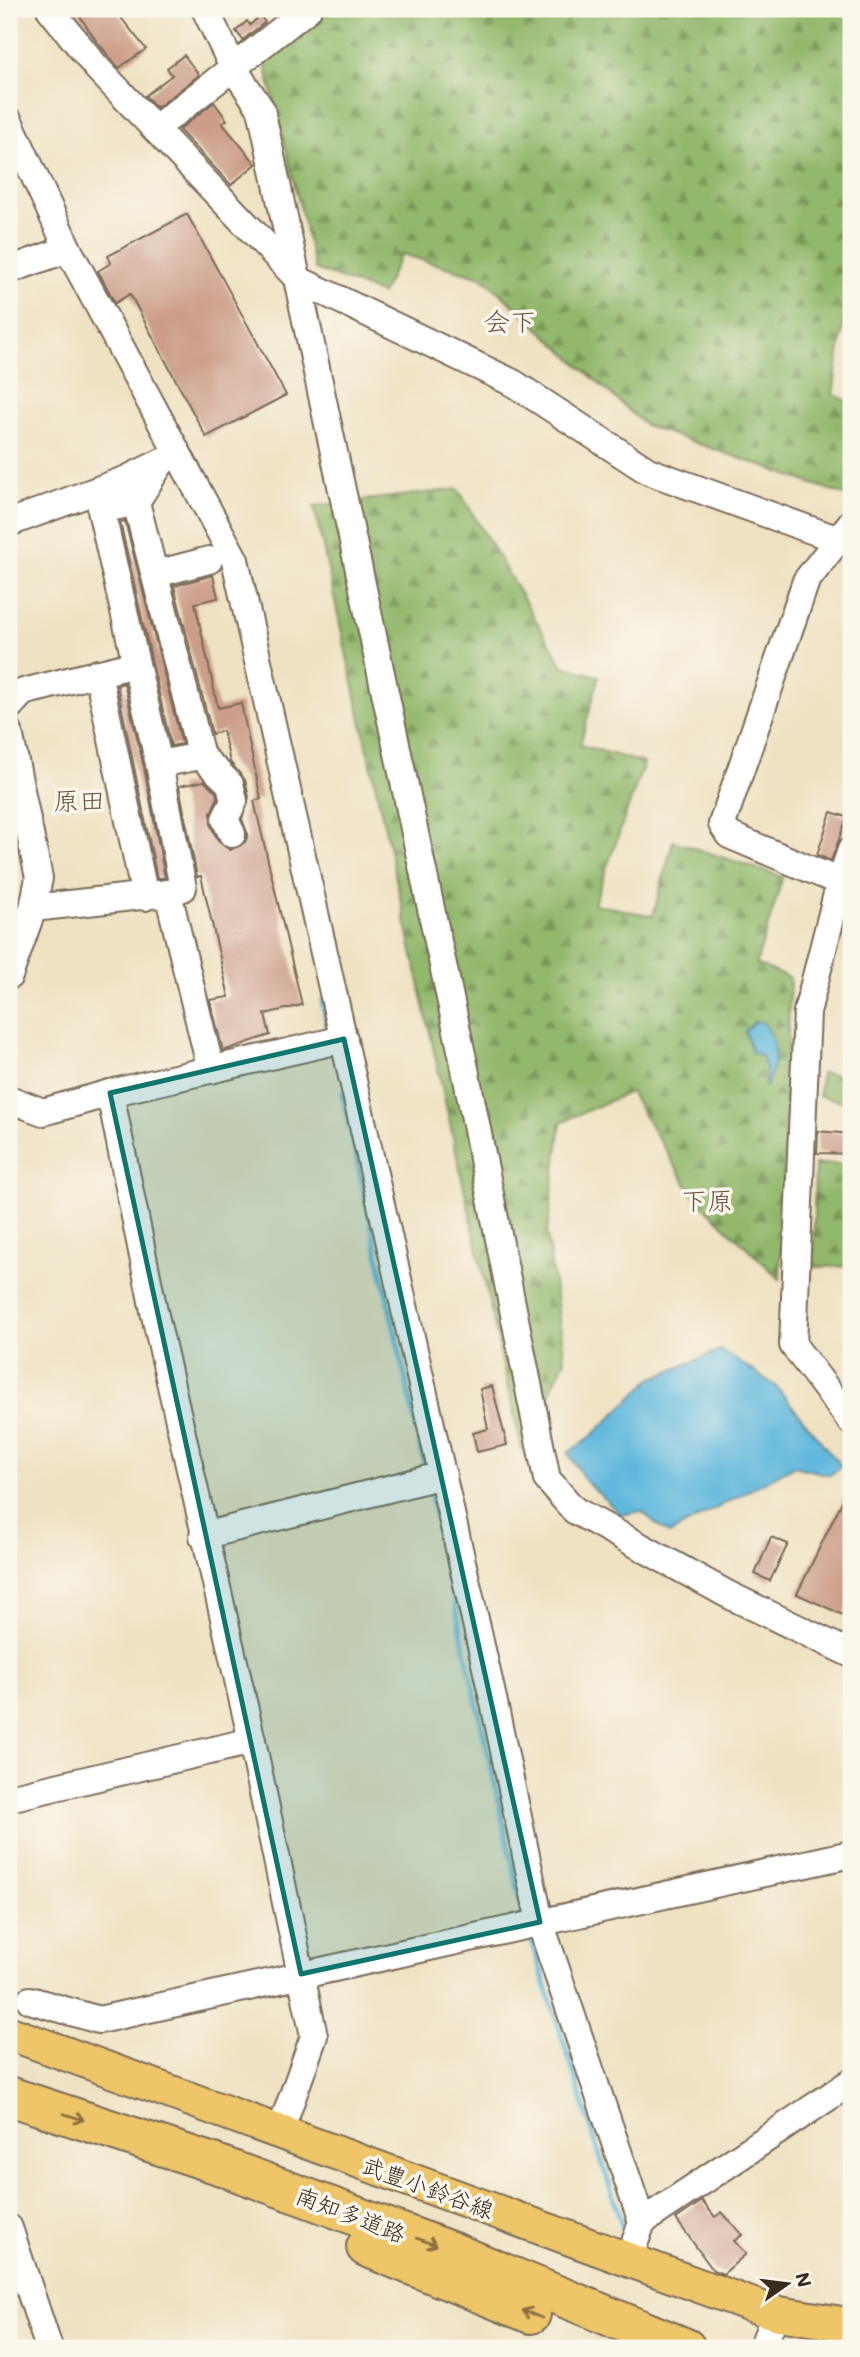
<svg xmlns="http://www.w3.org/2000/svg" width="860" height="2357" font-family="Mali,'Klee One',sans-serif">
<style>
.forest{fill:url(#forest-firs);stroke:#667145;stroke-width:2}
.water{fill:#60b8dd;stroke:#4e717e;stroke-width:2}
.lines{fill:none;stroke-linecap:round;stroke-linejoin:round}
.stream{stroke:#60b8dd;stroke-width:5}
.building{fill:#cc9e8a}
.minor-casing{stroke:#7a6a58;stroke-width:30}
.major-casing{stroke:#7a6a58;stroke-width:37}
.highway-casing{stroke:#7a6a58;stroke-width:42}
.minor{stroke:#fff;stroke-width:26}
.major{stroke:#eec569;stroke-width:33}
.highway{stroke:#eec569;stroke-width:38}
.oneway{stroke:#8c7040}
.marked{fill:#0f766e;fill-opacity:0.2;stroke:#0f766e;stroke-width:5;stroke-linejoin:round}
.labels{text-anchor:middle;dominant-baseline:central;stroke-width:7;stroke-linejoin:round;paint-order:stroke}
.street-label{font-size:23px;fill:#3b2a1e;stroke:#fbf7ec}
.quarter-label{font-size:26px;fill:#6e5344;stroke:#fbf7ec}
</style>
<defs>
<pattern id="forest-firs" width="22" height="20" patternUnits="userSpaceOnUse" patternTransform="scale(1.75)"><rect width="22" height="20" fill="#92b86c"/><path d="M5 1l3.5 6h-7zM16 11l3.5 6h-7z" fill="#789658"/></pattern>
</defs>
<rect width="100%" height="100%" fill="#fbf7ec"/>
<filter id="ink" filterUnits="userSpaceOnUse"><feTurbulence type="fractalNoise" baseFrequency=".0143" numOctaves="2"/><feDisplacementMap in="SourceGraphic" scale="14" xChannelSelector="R" yChannelSelector="G"/><feConvolveMatrix kernelMatrix="1 2 1 2 8 2 1 2 1" color-interpolation-filters="sRGB"/></filter>
<filter id="wash" filterUnits="userSpaceOnUse"><feTurbulence type="fractalNoise" baseFrequency=".00686" numOctaves="4" result="noise"/><feDisplacementMap in="SourceGraphic" scale="28" xChannelSelector="R" yChannelSelector="G"/><feGaussianBlur stdDeviation="1.57" result="paint"/><feColorMatrix in="noise" values="0 0 0 0 0 0 0 0 0 0 0 0 0 0 0 0 0 1.4 0 .05"/><feComposite in="paint" operator="in"/></filter>
<g filter="url(#wash)">
<rect width="100%" height="100%" fill="#efe2c3"/>
<g class="forest">
<path d="M317,9H851V322L844,321L833,394L851,403V493L847,496L645,425L482,277L401,254L382,294L315,269L263,55Z"/>
<path d="M458,489L563,666L599,676L580,745L644,763L594,904L653,916L673,841L783,877L756,964L790,978L780,1279L695,1198L630,1092L561,1122L547,1234L565,1360L522,1451L314,506Z"/>
<path d="M821,1073L851,1076V1103L819,1096Z"/>
<path d="M815,1164H851V1266L813,1267Z"/>
</g>
<g class="water">
<path d="M755,1021L764,1023C780,1045 776,1064 765,1088L766,1067L760,1054L752,1053L745,1031Z"/>
<path d="M721,1350L776,1386L841,1466L830,1475L794,1466L669,1534L641,1511L621,1515L585,1480L568,1453L592,1436L651,1379Z"/>
</g>
<g class="lines">
<g class="stream">
<path d="M322,1001L328,1030"/>
<path d="M342,1093L426,1472"/>
<path d="M431,1496L523,1912"/>
<path d="M531,1940L624,2231L619,2241"/>
</g>
</g>
<g id="blocks">
<g class="building">
<path d="M75,9H114L146,49L119,68L97,42Z"/>
<path d="M260,16L265,22L243,40L236,31L247,21L250,25Z"/>
<path d="M184,55L199,75L157,108L145,96L172,75L167,68Z"/>
<path d="M214,102L227,120L222,123L256,164L231,185L179,130Z"/>
<path d="M187,214L286,395L206,437L130,294L115,303L98,271L111,263L108,256Z"/>
<path d="M125,521L182,744L171,746L120,522Z"/>
<path d="M213,575L218,598L195,603L218,708L241,703L261,799L254,801L302,1005L265,1014L270,1035L223,1051L210,1000L229,997L201,876L197,877L179,786L204,781L216,792L217,799L211,813V825L218,841L230,850L245,842L248,835L242,819L249,797L245,780L230,762L223,731L212,734L174,586Z"/>
<path d="M124,683L144,767L165,878H157L117,685Z"/>
<path d="M831,812L847,817L831,861L817,855Z"/>
<path d="M818,1131L851,1134V1154L817,1153Z"/>
<path d="M492,1386L507,1445L477,1452L473,1433L488,1429L480,1389Z"/>
<path d="M851,1483V1600L843,1615L797,1594Z"/>
<path d="M771,1537L788,1544L770,1581L755,1574Z"/>
<path d="M702,2201L715,2217L722,2212L742,2235L734,2241L746,2254L723,2274L713,2270L676,2219Z"/>
</g>
</g>
</g>
<g filter="url(#ink)">
<use href="#blocks" fill-opacity="0" stroke="#7a6a58" stroke-width="2"/>
<g class="lines">
<g class="minor-casing">
<g id="minor">
<path d="M50,9L97,68L299,280L513,383L648,471L836,539"/>
<path d="M205,9L234,69L261,109L463,1059L547,1479L574,1510L727,1594L851,1654"/>
<path d="M9,121L68,249L235,560L494,1703L540,1922L642,2222"/>
<path d="M156,128L308,9"/>
<path d="M9,270L68,249"/>
<path d="M9,523L127,479L162,462"/>
<path d="M156,574L209,560"/>
<path d="M136,664L159,764L201,756L136,502"/>
<path d="M98,673L145,897"/>
<path d="M9,707L23,692L136,664L101,510L136,502L161,463"/>
<path d="M9,732L39,878L33,908"/>
<path d="M201,756L230,784L234,801L225,819L232,834"/>
<path d="M159,764L183,888L168,893"/>
<path d="M851,850L840,882L807,1012L793,1345L851,1421"/>
<path d="M840,882L729,835L722,824L806,581L851,523"/>
<path d="M9,976L33,908L168,893L211,1070"/>
<path d="M110,1093L154,1311L252,1741L314,2036L280,2132"/>
<path d="M9,1099L43,1112L110,1093L344,1039"/>
<path d="M203,1536L443,1475"/>
<path d="M9,1798L252,1741"/>
<path d="M30,2000L99,2020L851,1854"/>
<path d="M9,2228L49,2348"/>
<path d="M628,2262L642,2222L851,2082"/>
<path d="M764,2343L776,2313"/>
</g>
</g>
<g class="major-casing">
<path id="major" d="M9,2033L752,2305L776,2313L851,2325"/>
</g>
<g class="highway-casing">
<g id="highway">
<path d="M9,2096L216,2164L453,2252L686,2348"/>
<path d="M366,2247L531,2314"/>
</g>
</g>
<use href="#minor" class="minor"/>
<use href="#major" class="major"/>
<use href="#highway" class="highway"/>
</g>
<defs><path id="oneway-shaft" d="M-6 0H5M1.5-3L5.5 0L1.5 3" fill="none" stroke-width="1.6" stroke-linecap="round" stroke-linejoin="round" transform="scale(1.75)"/></defs>
<g class="oneway">
<use href="#oneway-shaft" transform="translate(74 2117) rotate(18)"/>
<use href="#oneway-shaft" transform="translate(427 2242) rotate(21)"/>
<use href="#oneway-shaft" transform="translate(532 2314) rotate(-158)"/>
</g>
</g>
<path class="marked" d="M344,1039L540,1922L301,1974L110,1093Z"/>
<g class="labels">
<g class="street-label">
<text transform="translate(428 2187) rotate(20)">武豊小鈴谷線</text>
<text transform="translate(351 2214) rotate(21)">南知多道路</text>
</g>
<g class="quarter-label">
<text x="510" y="321">会下</text>
<text x="79" y="800">原田</text>
<text x="707" y="1200">下原</text>
</g>
</g>
<rect width="860" height="2357" fill="none" stroke="#fbf7ec" stroke-width="35"/>
<g transform="translate(787 2284) rotate(76)" stroke="#fbf7ec" stroke-width="5" paint-order="stroke">
<path d="M0-5L12 26L0 18L-12 26Z" fill="#3b2a1e"/>
<text y="-10" font-size="19" font-weight="bold" text-anchor="middle" fill="#3b2a1e">N</text>
</g>
</svg>
